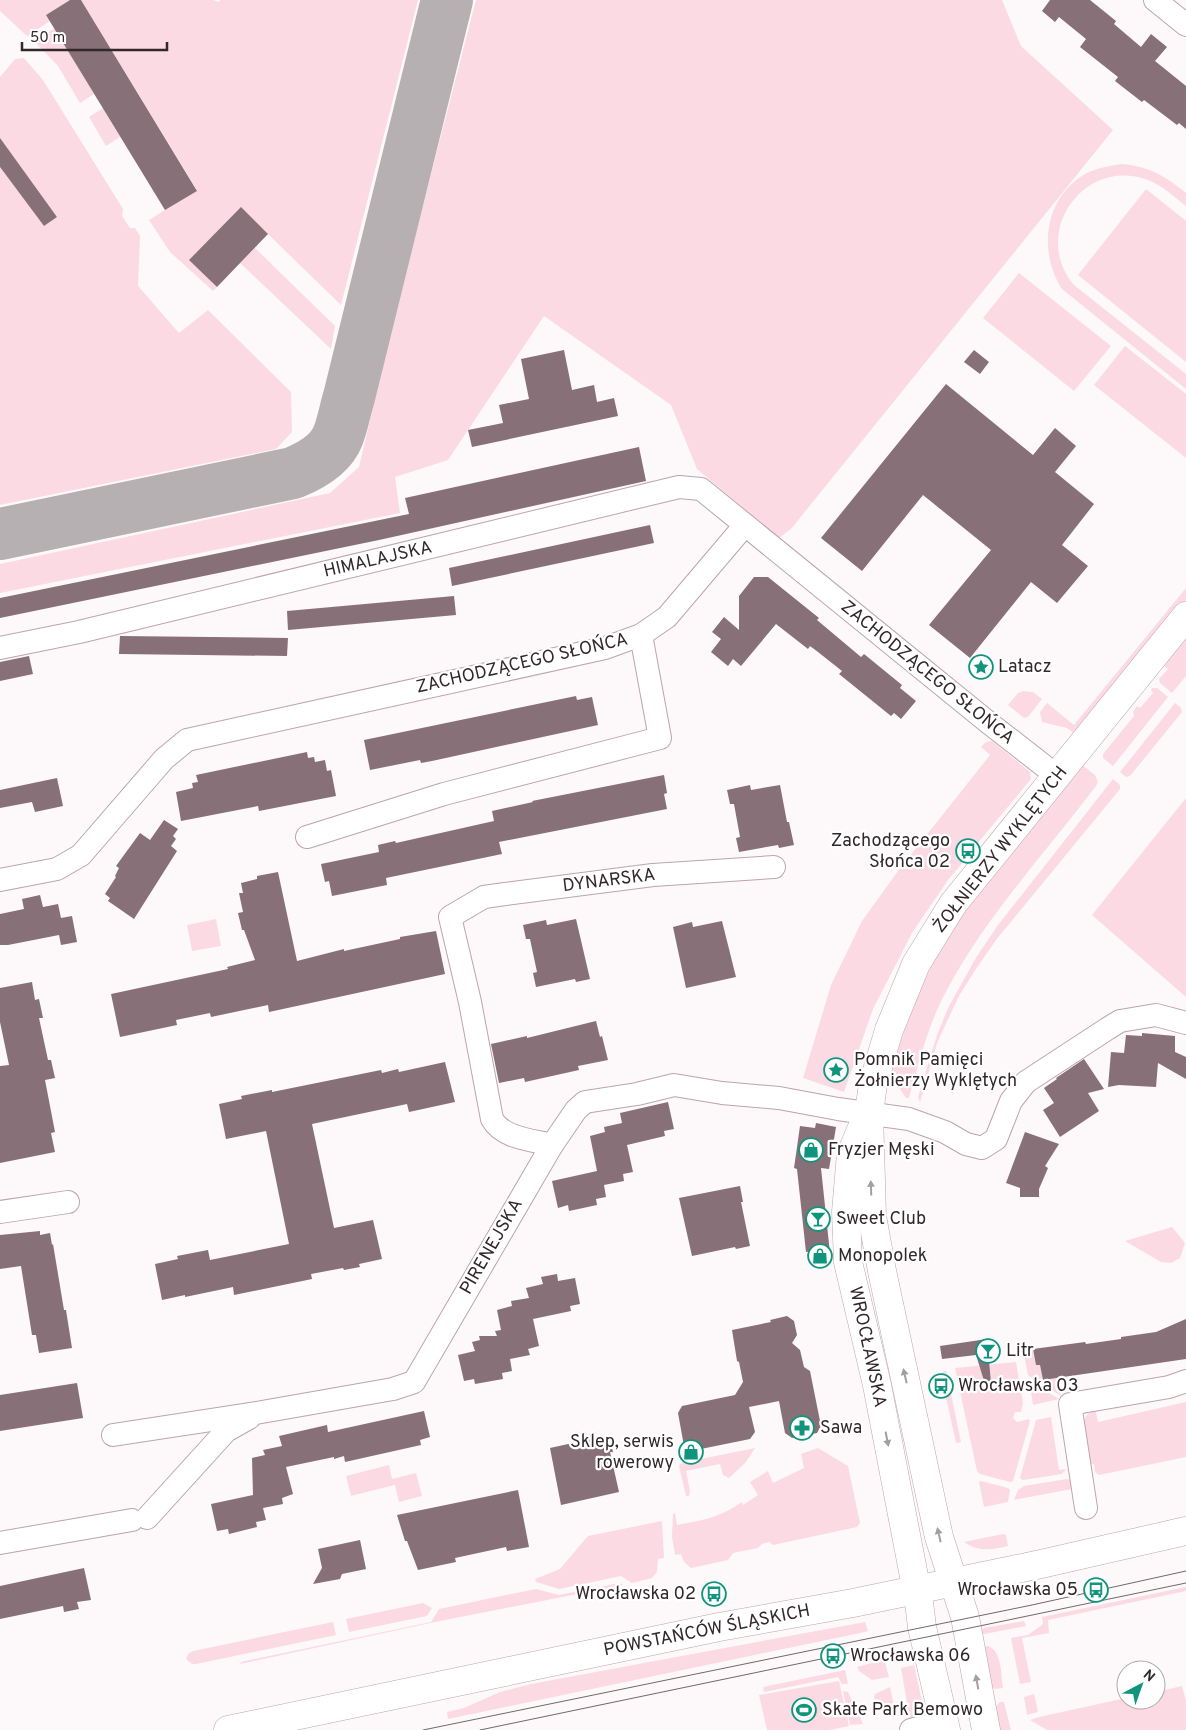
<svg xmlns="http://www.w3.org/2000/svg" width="1186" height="1730" font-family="Overpass,sans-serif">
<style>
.green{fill:#fbdae4}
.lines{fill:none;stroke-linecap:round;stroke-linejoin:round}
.taxiway{stroke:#b7b0b2;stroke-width:52}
.building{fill:#877077}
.street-casing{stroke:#bda4ac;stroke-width:24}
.secondary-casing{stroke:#bda4ac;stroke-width:29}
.street{stroke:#fff;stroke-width:22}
.secondary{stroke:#fff;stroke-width:28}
.tram{stroke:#71696b;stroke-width:1}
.oneway{fill:#a39ea0}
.labels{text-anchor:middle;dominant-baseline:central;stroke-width:4.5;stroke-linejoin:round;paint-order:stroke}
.street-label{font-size:18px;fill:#32282b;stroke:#fff}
.poi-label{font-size:18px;fill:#32282b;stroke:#fff;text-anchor:start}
</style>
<rect width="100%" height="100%" fill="#fdf8f9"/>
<g class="green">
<path d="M0,0H70L47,14L50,21L27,36L0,11Z"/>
<path d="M81,0H213L219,2L220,0H418L341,305L241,208L190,259L217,287L213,291L170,252L149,220L197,190Z"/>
<path d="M476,0H1002L1021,46L1113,130L791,529L779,538L697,469L671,405L544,316L448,460L395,477L400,513L0,593V564L330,493L359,467L393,322Z"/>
<path d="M55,28L94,94L80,103L58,66L34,41Z"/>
<path d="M24,58L43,80L123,209L122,216L130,228H135L140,236L138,286L179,333L208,310L291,392L292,432L276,449L0,505V167L44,226L57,217L0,139V77L15,59Z"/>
<path d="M103,108L120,137L106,146L89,117Z"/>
<path d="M1122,164C1150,167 1164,175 1186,193V206C1174,197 1162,185 1148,180C1084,156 1030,233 1074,285L1186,374V389L1062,289C1038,252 1044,198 1085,174C1096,168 1109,166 1122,164Z"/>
<path d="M1146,189L1186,221V362L1078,275Z"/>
<path d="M255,248L335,326L331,349L240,263Z"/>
<path d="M1019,273L1111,346L1074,391L983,318Z"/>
<path d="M1125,346L1186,394V458L1094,385Z"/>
<path d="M1186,588V600L1076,735L1067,728L1042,722L1040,712L1047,703L1074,725Z"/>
<path d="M1186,633V676L1172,693L1160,683L1159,679L1168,669L1162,664Z"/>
<path d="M1152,688H1157L1168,697L1113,766L1103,758V754L1134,716L1133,712L1137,706L1140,708L1153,693L1151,690Z"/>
<path d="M1023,691L1033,692L1042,699L1028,717L1024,718L1008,705L1018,693Z"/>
<path d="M1175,703L1181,708L1182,712L1130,776L1126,777L1120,772Z"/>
<path d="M992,741L1030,772L1031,779L977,844L973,842L960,857L964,861L948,880L912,933L873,1009L844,1092L803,1078L831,985L862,921L898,871L990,755L981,747L986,742Z"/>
<path d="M1081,764L1095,775L1098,782L1096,786C1046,852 988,914 948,988C929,1022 919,1061 909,1098H906L896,1083L889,1082C902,1030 922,979 950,933C967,906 987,882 1007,857C1031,826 1056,795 1081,764Z"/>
<path d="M1113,779L1120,785V789L996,940L974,972L959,996L937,1043L920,1102L918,1097L937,1035L948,1008L977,956L998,925Z"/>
<path d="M1186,798V997L1092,915Z"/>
<path d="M216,919L221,946L192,951L187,925Z"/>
<path d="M1172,1227L1185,1243L1180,1258L1171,1263L1161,1262L1125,1241Z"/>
<path d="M1033,1349L1036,1365H1040L1043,1380L1058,1378L1061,1396L1028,1375L1023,1350Z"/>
<path d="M1016,1362L1023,1403L1021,1412H1015L1013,1418L1017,1422L1029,1419L1030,1421L1013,1481L1010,1482L980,1474L977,1471L955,1368Z"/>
<path d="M946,1370L961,1442L956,1443L941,1374Z"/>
<path d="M1029,1380L1059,1399L1033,1405Z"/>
<path d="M1186,1402V1457L1099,1475L1095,1472L1094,1464L1088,1465L1082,1424L1086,1416L1095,1408L1098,1422Z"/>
<path d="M1051,1417L1059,1470L1066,1469L1062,1474L1023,1480L1020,1478L1036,1420Z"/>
<path d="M755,1448L746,1462L729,1478L723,1475L720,1464L686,1471L690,1491L689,1496H686L679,1466L681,1463Z"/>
<path d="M818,1448L848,1466L860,1523L857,1527L773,1545L769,1542L762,1544L758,1548L733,1553L728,1560L691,1568L684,1562L681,1554L675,1555L672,1537L673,1514L675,1513L677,1525C704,1520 718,1518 742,1502L743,1505L758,1495L750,1482L768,1471L773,1483L804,1468L801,1454Z"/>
<path d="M389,1465L392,1479L416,1473L422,1496L399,1502L395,1485L351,1496L346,1476Z"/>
<path d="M1067,1479L1071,1480L1072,1489L1014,1500L1018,1490L1024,1486Z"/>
<path d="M981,1481L1008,1488L1010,1490L1008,1502L984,1507L979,1482Z"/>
<path d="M662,1521L664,1558L658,1559L657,1572L652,1578L632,1583L621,1576L559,1589L536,1582L535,1579L560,1569L588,1536Z"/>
<path d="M1003,1534L1006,1535L1008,1546C993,1550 978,1552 964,1542Z"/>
<path d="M620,1583L623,1585L435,1622L240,1664L241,1662L431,1622L439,1609L536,1589L559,1595Z"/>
<path d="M1186,1587V1591L1048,1620L1049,1633L1022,1638L1031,1682L1020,1684L1011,1638L1028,1635L1043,1624L1042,1617Z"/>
<path d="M423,1603L432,1608L427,1616L349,1632L346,1619Z"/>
<path d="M1024,1621L1026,1626L979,1635L980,1631L984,1628Z"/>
<path d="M333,1622L336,1635L196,1664H192L186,1659L188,1654L193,1651Z"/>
<path d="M865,1622L868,1631L865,1632L448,1719L447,1712L464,1708L500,1692L531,1684Z"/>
<path d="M988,1646C1002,1651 1001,1675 1003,1688L995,1689L992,1687L982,1647Z"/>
<path d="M883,1660L885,1662L889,1677L872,1680L859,1671L857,1667Z"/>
<path d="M914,1665L923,1706L910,1720L901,1668Z"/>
<path d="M845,1670L848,1684H842L838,1677L764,1692L763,1687Z"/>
<path d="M839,1681L849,1726L830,1730H767L759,1695Z"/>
<path d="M1182,1686L1186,1701V1730H1047L1030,1720L1039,1717L1126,1698V1700H1156V1692Z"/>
<path d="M890,1687L895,1710L880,1704L874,1698L875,1694Z"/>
<path d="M843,1691L848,1692L863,1724L850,1725Z"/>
<path d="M1034,1694L1038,1712L1027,1715L1024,1697Z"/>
<path d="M1000,1702H1004L1011,1730H997L994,1708Z"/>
</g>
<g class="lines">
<path class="taxiway" d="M0,534L293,473C310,466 331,454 338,436C343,423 345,410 349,397L447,0"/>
</g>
<g class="building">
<path d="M70,0H81L197,191L165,210L46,15Z"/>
<path d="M1050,0H1090L1116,21L1114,24L1141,47L1151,34L1167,47L1155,61L1186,86V129L1179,123L1177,125L1144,100L1142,102L1115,81L1118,77L1080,47L1086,39L1059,17L1055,22L1042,11Z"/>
<path d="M0,138L57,217L44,226L0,167Z"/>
<path d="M241,207L268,234L217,287L189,260Z"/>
<path d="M564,350L572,390L594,385L597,402L614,398L618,416L472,447L468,430L503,423L499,405L529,399L521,359Z"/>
<path d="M974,350L989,362L980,374L964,362Z"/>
<path d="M946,384L1033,455L1055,428L1076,446L1055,472L1094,504L1062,545L1088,566L1057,603L1031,582L970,658L929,625L991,550L923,495L862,571L821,538Z"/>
<path d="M639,447L646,481L379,540L0,618V598L409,514L405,498Z"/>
<path d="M650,525L654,543L452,586L449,568Z"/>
<path d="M754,577H768L819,618L817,620L861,657L864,654L902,685L900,688L916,701L901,719L894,713L891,716L839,674L842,671L818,652L810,646L808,649L776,624L741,666L733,659L728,666L711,652L721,639L712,632L724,617L739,630V596Z"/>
<path d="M454,596L456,615L288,630L287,611Z"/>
<path d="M120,636L288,638L287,656L119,654Z"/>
<path d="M29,656L33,674L0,681V662Z"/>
<path d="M576,696L577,700L592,697L598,725L432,761L421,763L420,760L370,770L364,740Z"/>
<path d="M307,752L308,758L314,757L315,762L325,760L327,771L331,770L336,796L259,811L258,806L181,821L176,792L193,788L192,783L198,782L196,775Z"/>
<path d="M664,775L667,793L664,794L667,809L499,842L502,854L386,878L387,885L332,896L329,881L325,882L321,864L379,852L378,845L395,841L396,843L494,821L492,811L533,802L532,801Z"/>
<path d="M57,778L63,806L35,812L32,802L0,808V790Z"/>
<path d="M750,785L751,790L780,785L787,822H789L794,845L779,848L778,845L739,852L736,838L740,837L734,804H730L727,790Z"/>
<path d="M164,820L178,829L173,836L176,839L171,846L177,851L134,919L108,901L110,898L105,894L116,877L115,876L119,868L116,866L140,833L150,840Z"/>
<path d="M278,872L297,961L344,949V951L400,939V937L436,931L445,974L269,1012L268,1005L211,1017L210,1013L176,1020L177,1025L120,1037L111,994L228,969L227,967L255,960L244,930H242L238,913L243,912L239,893H243L241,883L257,879V876Z"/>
<path d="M40,895L43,907L58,904L61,918L72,916L77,942L61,945L59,935L8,945H0V914L24,909L22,899Z"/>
<path d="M576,919L590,979L576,982L575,979L536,987L533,973L537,972L530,939H526L523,925L546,920L547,925Z"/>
<path d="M722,921L736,977L686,988L673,927L692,922L693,927Z"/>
<path d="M32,982L35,1000L39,999L43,1018H39L48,1060H51L55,1078L45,1080L55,1132L51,1133L55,1152L0,1163V1066L9,1065L0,1022V988Z"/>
<path d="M596,1021L600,1037L602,1036L608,1060L578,1066L579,1070L525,1082L524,1078L499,1083L491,1044L527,1036V1038Z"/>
<path d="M1142,1033L1175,1036V1052L1186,1057V1079L1158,1063L1156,1087L1119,1085L1108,1087L1111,1052L1124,1053L1126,1035L1142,1036Z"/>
<path d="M1084,1059L1104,1089L1088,1093L1099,1111L1060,1137L1043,1110L1054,1103L1044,1088L1057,1079L1056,1078Z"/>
<path d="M445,1062L455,1102L409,1112L407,1104L312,1124L334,1228L373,1220L382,1259L359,1264L360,1267L344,1270L343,1268L311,1274L312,1279L234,1295L233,1287L185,1297V1295L162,1300L155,1264L178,1259L177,1256L208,1250L210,1260L289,1244L266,1131L226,1139L219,1104L242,1099L241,1096L272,1090V1092L381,1070L382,1073L398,1069L399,1072Z"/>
<path d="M668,1102L674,1129L664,1131L665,1136L627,1145L633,1172L623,1174L624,1181L604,1185L606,1197L596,1199L597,1205L569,1211L568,1205L558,1208L552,1181L597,1171L590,1136L605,1132L604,1127L622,1123L620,1113Z"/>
<path d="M816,1123L836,1127L829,1169L821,1168L831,1263L814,1265L813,1251L806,1252L797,1169L794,1168L800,1126L815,1128Z"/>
<path d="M1025,1132L1059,1144L1045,1166L1048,1168L1039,1189V1197H1020V1188L1006,1183Z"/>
<path d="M740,1186L743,1202H741L750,1246L736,1249L735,1247L692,1256L679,1198Z"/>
<path d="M40,1231V1235L50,1233L52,1245L53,1244L64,1310H66L72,1348L39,1353L36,1335H32L21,1266L0,1269V1235Z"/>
<path d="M557,1274L558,1281L575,1278L580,1304L570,1306L571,1311L533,1319L539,1346L528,1349L530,1355L510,1359L512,1371L502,1373L503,1379L475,1384L474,1379L464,1381L458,1355L475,1351L472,1342L480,1340L479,1336H497L495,1331L501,1330L497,1310L512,1306L511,1301L529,1298L526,1288L543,1284L541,1277Z"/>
<path d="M787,1316L794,1321L797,1335L792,1343L800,1350L804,1367L810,1371L821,1426L817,1433L792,1438L785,1433L779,1401L749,1407L755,1432L750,1439L691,1451L684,1446L678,1413L682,1406L735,1395L743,1382L739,1362L737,1361L732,1330L771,1322L770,1320Z"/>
<path d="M1186,1319V1359L1043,1380L1040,1365H1036L1033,1349L1085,1342L1086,1344L1121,1339V1337L1156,1332Z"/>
<path d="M987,1339L991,1383L985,1384L976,1355L942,1359L940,1346Z"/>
<path d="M77,1383L83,1418L0,1431V1395Z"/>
<path d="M424,1411L430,1437L420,1440L421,1445L345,1462L344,1456L334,1459V1457L286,1467L293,1494L282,1498L283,1504L263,1508L266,1520L256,1522L257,1527L229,1534L228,1529L217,1531L211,1504L253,1495L252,1458L265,1455L263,1450L282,1446L279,1436L327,1425L328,1432Z"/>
<path d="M609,1435L613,1452H610L619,1492L561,1505L550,1448Z"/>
<path d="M518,1490L529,1547L507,1551L506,1547L455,1558L456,1562L418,1570L407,1541H405L397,1515Z"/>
<path d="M360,1540L366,1569L342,1574L340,1579L313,1584L322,1568L318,1549Z"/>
<path d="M84,1568L91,1600L77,1602L79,1609L64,1612L63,1606L0,1619V1586Z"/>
</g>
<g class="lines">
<g class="street-casing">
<g id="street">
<path d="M1155,0L1186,25"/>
<path d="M0,648L79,632L679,487L701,489L989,723L1057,776"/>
<path d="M307,837L444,794L660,738L641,635"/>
<path d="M0,880L57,869L81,855L164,759L187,740L605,648L641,635L667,617L745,525"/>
<path d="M552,1145C532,1140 502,1138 492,1119L470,1002L450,917L484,897L498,895L653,875L774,867"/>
<path d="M0,1212L68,1202"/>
<path d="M113,1435L256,1413L393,1389L414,1382L552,1145L576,1110L585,1102L637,1094L674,1085L722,1093L779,1098L838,1109L909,1119L945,1132L966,1144L982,1148L996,1139L1011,1101L1026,1082L1107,1029L1120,1021L1156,1015L1186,1023"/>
<path d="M1086,1508L1070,1404L1169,1387L1186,1381"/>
<path d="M147,1518L226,1431L249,1418"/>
<path d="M0,1543L132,1520"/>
<path d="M911,1730L943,1722"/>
</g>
</g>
<g class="secondary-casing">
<g id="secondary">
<path d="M864,1123L851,1154L846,1212L848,1262L877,1385L919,1602L922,1627L946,1730"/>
<path d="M228,1730L719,1627L853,1603L1041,1564L1186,1531"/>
<path d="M986,1730L965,1617L939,1537L882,1271L872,1216L869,1113L873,1084L889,1030L916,964L953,904L1186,616"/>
</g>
</g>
<use href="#street" class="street"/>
<use href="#secondary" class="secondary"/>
<g class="tram">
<path d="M423,1730L1032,1605L1186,1571"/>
<path d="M480,1730L1186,1583"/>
</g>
</g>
<defs><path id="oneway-solid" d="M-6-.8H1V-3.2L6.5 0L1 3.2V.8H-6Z" transform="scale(1.25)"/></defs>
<g class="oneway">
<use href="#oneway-solid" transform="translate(871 1188) rotate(-92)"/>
<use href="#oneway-solid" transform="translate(905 1376) rotate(-103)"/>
<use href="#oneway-solid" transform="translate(887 1439) rotate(79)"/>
<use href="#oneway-solid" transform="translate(939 1535) rotate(-103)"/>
<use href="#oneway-solid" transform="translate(977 1682) rotate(-100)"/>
</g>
<defs>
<g id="sight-ring" transform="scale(1.25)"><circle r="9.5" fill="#fff" stroke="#10947d" stroke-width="1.5"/><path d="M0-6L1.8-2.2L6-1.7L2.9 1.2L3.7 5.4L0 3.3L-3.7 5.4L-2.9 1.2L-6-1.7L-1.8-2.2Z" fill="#10947d"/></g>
<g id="bus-ring" transform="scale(1.25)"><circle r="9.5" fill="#fff" stroke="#10947d" stroke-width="1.5"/><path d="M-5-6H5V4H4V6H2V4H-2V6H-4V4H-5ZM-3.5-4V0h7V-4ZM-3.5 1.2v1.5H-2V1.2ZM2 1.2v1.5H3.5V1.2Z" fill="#10947d"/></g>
<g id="shop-ring" transform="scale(1.25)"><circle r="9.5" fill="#fff" stroke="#10947d" stroke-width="1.5"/><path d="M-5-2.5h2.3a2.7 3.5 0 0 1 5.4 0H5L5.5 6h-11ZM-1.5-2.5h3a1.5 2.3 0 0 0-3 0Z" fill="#10947d"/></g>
<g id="bar-ring" transform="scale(1.25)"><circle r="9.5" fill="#fff" stroke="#10947d" stroke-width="1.5"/><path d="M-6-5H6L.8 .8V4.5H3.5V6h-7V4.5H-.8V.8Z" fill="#10947d"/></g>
<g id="pharmacy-ring" transform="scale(1.25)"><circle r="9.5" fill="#fff" stroke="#10947d" stroke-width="1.5"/><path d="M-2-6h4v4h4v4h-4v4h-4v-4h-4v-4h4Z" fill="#10947d"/></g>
<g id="stadium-ring" transform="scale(1.25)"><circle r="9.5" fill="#fff" stroke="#10947d" stroke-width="1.5"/><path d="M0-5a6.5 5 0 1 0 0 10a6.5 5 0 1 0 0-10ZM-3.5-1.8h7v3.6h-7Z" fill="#10947d"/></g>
</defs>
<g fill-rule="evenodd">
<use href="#sight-ring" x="981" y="667"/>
<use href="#bus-ring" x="968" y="851"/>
<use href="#sight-ring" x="836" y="1070"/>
<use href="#shop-ring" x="811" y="1150"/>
<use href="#bar-ring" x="818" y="1219"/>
<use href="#shop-ring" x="820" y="1256"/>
<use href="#bar-ring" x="988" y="1351"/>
<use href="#bus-ring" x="941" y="1386"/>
<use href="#pharmacy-ring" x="802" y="1428"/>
<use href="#shop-ring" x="691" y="1452"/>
<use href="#bus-ring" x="1096" y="1590"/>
<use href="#bus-ring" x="714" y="1594"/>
<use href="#bus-ring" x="833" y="1656"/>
<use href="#stadium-ring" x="804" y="1710"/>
</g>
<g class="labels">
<g class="street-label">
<text transform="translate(378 560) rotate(-13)">HIMALAJSKA</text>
<text transform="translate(522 664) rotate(-13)">ZACHODZĄCEGO SŁOŃCA</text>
<text transform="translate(927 673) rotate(39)">ZACHODZĄCEGO SŁOŃCA</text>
<text transform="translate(1001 850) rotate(-52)">ŻOŁNIERZY WYKLĘTYCH</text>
<text transform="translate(609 881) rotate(-7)">DYNARSKA</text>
<text transform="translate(492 1247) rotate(-60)">PIRENEJSKA</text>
<text transform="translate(867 1347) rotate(78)">WROCŁAWSKA</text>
<text transform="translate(707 1631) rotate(-11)">POWSTAŃCÓW ŚLĄSKICH</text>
</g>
<g class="poi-label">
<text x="998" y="667">Latacz</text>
<text x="950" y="841" text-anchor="end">Zachodzącego<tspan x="950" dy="21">Słońca 02</tspan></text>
<text x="854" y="1060">Pomnik Pamięci<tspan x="854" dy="21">Żołnierzy Wyklętych</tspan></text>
<text x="828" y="1150">Fryzjer Męski</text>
<text x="836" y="1219">Sweet Club</text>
<text x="838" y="1256">Monopolek</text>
<text x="1006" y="1351">Litr</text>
<text x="958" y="1386">Wrocławska 03</text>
<text x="820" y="1428">Sawa</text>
<text x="674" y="1442" text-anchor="end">Sklep, serwis<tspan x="674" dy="21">rowerowy</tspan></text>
<text x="1078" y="1590" text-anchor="end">Wrocławska 05</text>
<text x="696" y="1594" text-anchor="end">Wrocławska 02</text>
<text x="850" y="1656">Wrocławska 06</text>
<text x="822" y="1710">Skate Park Bemowo</text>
</g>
</g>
<g transform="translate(1141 1685) rotate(41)"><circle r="24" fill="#ffffff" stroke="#ada9aa"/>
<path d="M0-4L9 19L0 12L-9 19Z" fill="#10947d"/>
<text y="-8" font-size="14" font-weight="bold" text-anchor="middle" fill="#32282b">N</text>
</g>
<path d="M22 42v8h145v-8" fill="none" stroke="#32282b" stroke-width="2.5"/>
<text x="30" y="42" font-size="15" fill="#32282b" stroke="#ffffff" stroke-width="4" paint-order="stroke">50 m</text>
</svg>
